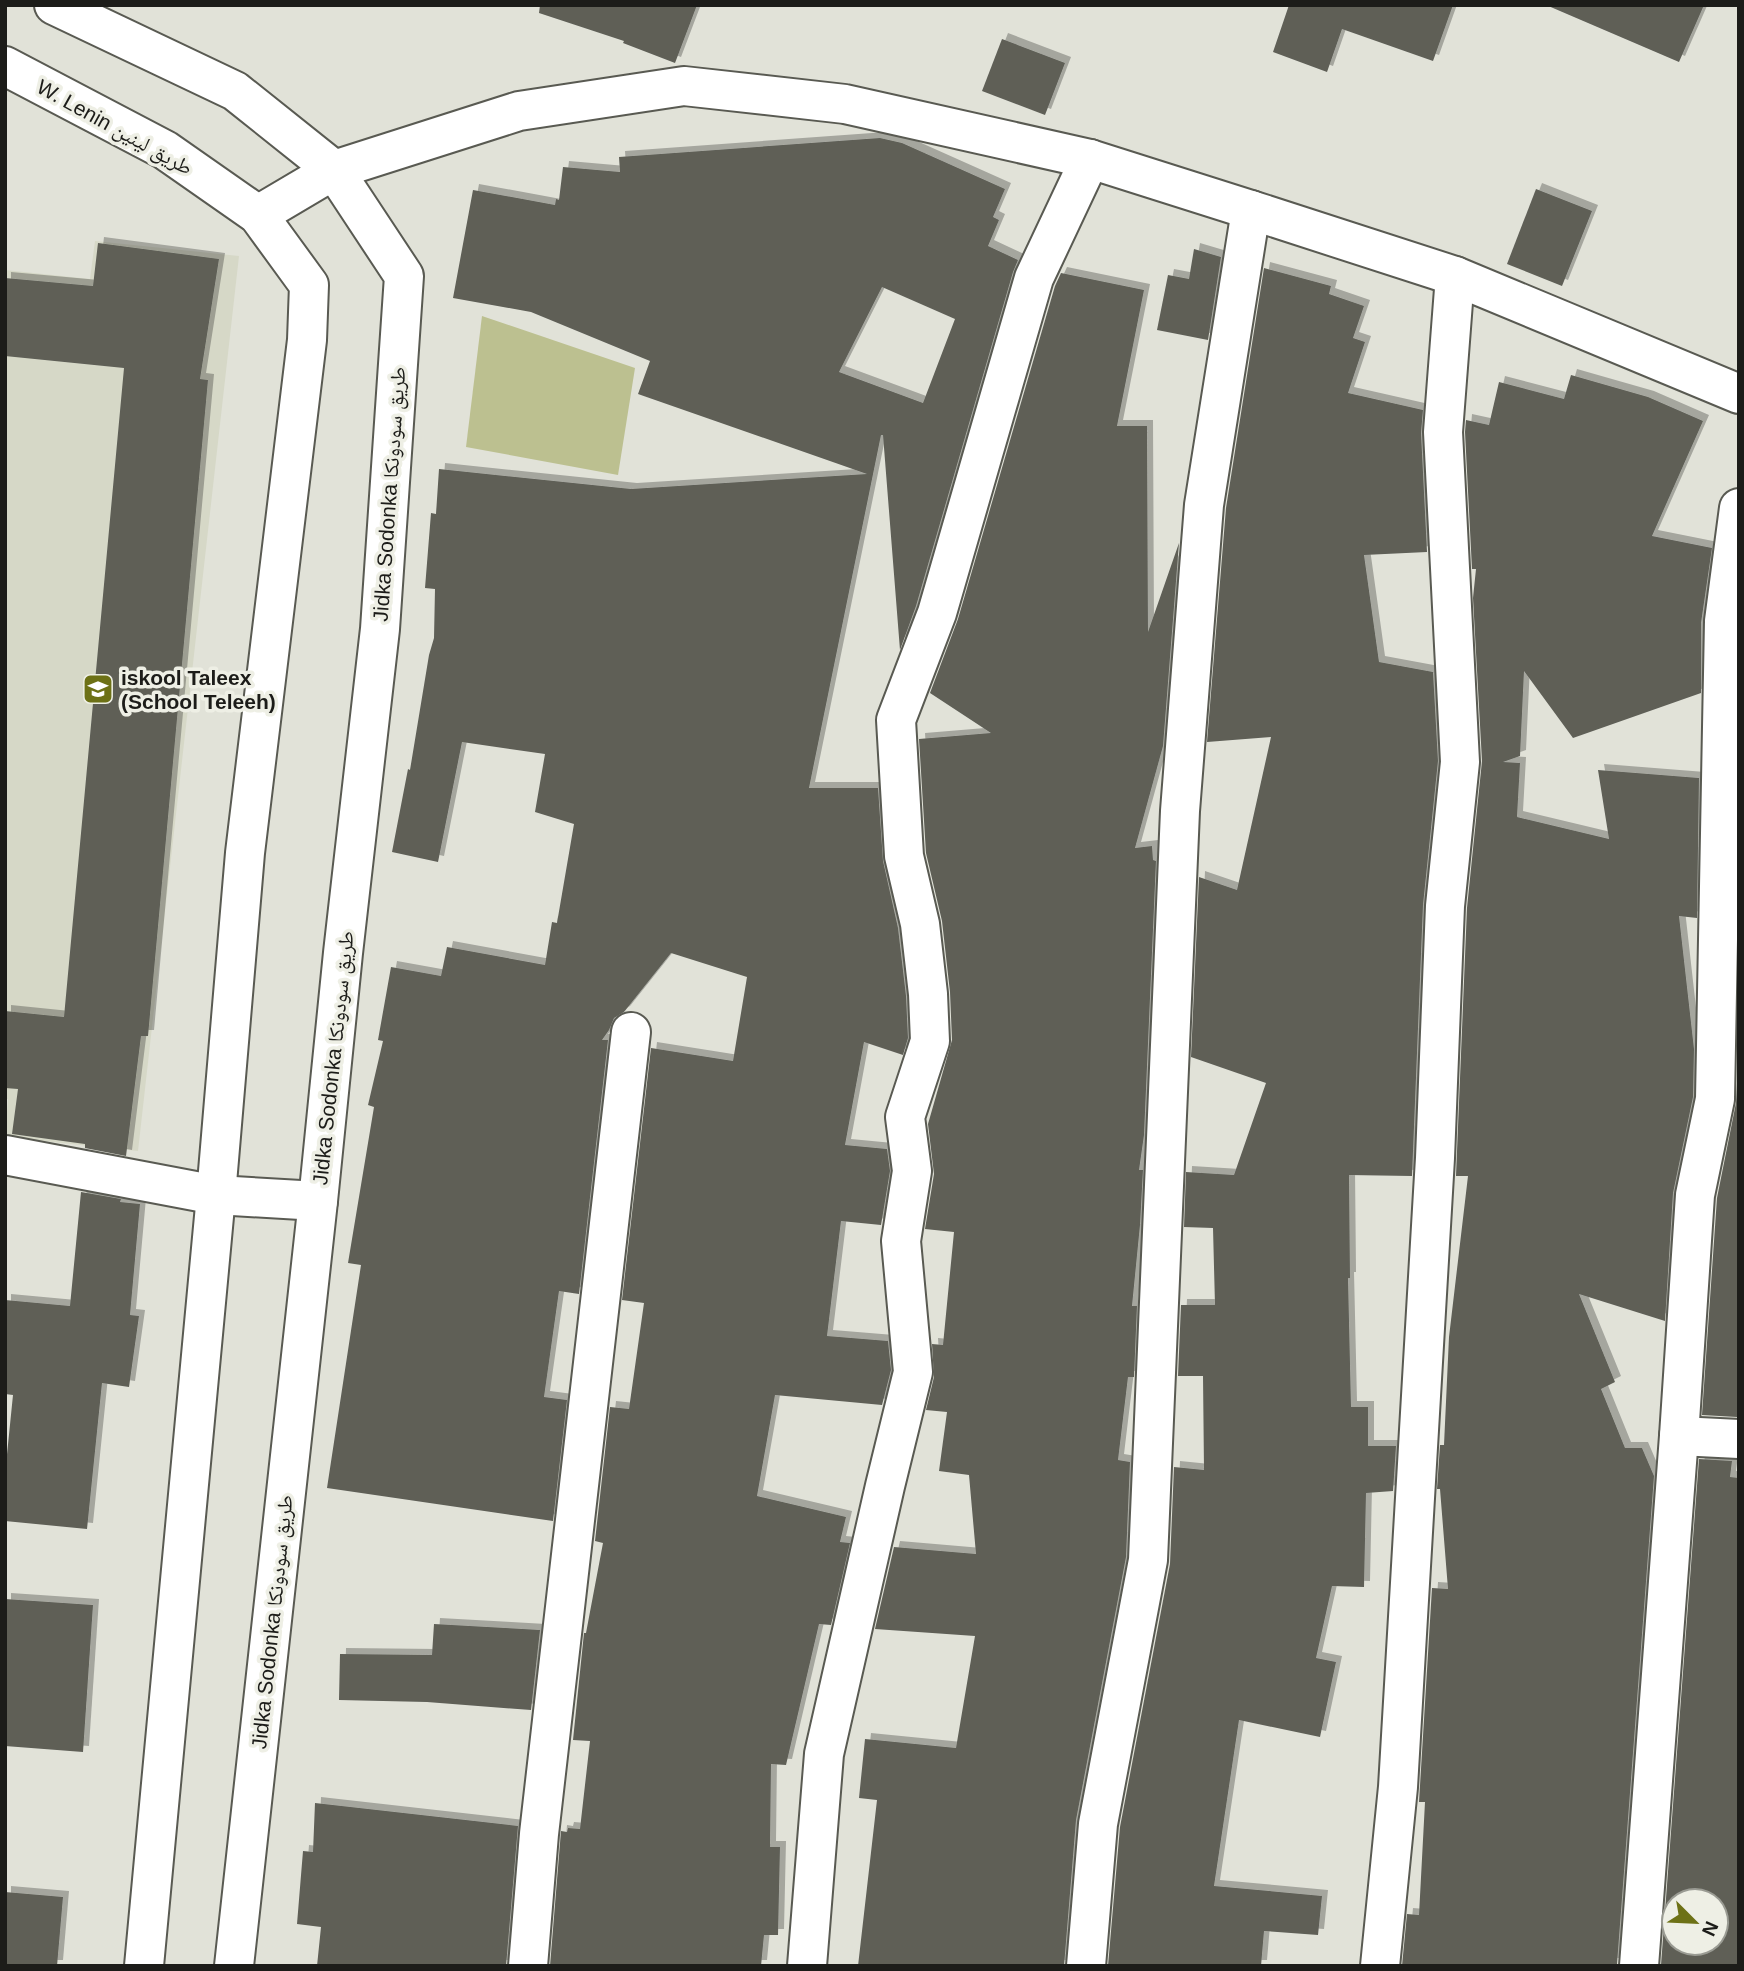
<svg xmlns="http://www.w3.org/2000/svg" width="1744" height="1971" font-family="Helvetica,'Noto Naskh Arabic',sans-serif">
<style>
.built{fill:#d6d8c7}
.green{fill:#bcc090}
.building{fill:#5e5f57;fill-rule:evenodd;filter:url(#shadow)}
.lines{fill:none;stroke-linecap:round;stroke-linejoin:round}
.minor-casing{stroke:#595a52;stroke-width:42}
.major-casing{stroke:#595a52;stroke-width:42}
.minor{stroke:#fff;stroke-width:38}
.major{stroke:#fff;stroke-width:38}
.labels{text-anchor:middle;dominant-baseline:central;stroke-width:7;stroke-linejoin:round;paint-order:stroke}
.street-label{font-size:21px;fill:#1c1c19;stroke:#eeefe5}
.poi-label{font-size:21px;font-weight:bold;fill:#1c1c19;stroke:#eeefe5;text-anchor:start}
</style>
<defs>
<filter id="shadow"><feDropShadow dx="6" dy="-6" stdDeviation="0" flood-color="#0004"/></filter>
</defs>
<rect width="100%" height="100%" fill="#e1e2d8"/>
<path class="built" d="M95,241L239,256L138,1151L5,1137L8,1099H5V270L90,279Z"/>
<path class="green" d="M482,316L635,368L618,475L466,447Z"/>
<g class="building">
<path d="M540,5H697L675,63L623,43L624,41L539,13Z"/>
<path d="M1289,5H1453L1433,61L1342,29L1327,72L1273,52Z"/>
<path d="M1546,5H1704L1679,62Z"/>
<path d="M1002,39L1065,63L1045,115L982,91Z"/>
<path d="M880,138L902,143L1005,189L993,217L999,220L988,246L1018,260L1013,272L916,606L900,650L883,435H881L809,788H878L883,861L898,928L906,996L908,1038L903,1055L864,1042L845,1145L887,1149L890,1171L881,1225L841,1221L827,1336L888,1341L891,1370L882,1405L775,1395L757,1496L846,1517L840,1542L850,1543L831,1625L819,1624L786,1765L771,1764L770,1847H780L778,1935H764L761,1966H550L561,1831L567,1832L568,1828L580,1829L590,1741L573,1740L584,1633H586L603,1543L595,1541L610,1407L629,1409L644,1303L622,1300L651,1048L733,1061L747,977L671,953L624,1012L614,1018L609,1030L602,1040H608L579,1294L559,1291L544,1397L567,1400L553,1521L327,1488L361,1265L348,1263L374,1107L368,1105L383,1041L378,1040L391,967L441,976L447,947L545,965L552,922L557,923L574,824L535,812L545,754L462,742L438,862L392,852L408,769L410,770L429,655L434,638L435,589L425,588L431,513L436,514L439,469L631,489L867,474L638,394L650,361L531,312L453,298L473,190L555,205L556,199L559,200L563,167L620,172L619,157ZM882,287L955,319L923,403L839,372Z"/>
<path d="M1536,189L1592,211L1562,286L1507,264Z"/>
<path d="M98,243L219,259L200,379L208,380L148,1036H141L126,1156L85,1148V1144L12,1134L18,1089L5,1088V1011L64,1017L124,368L5,356V278L93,286Z"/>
<path d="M1194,249L1221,257L1208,340L1157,330L1168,275L1189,279Z"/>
<path d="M1264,268L1331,286L1329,294L1364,306L1353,338L1365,342L1348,393L1423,410L1421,433L1427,552L1364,555L1379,662L1433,672L1438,761L1423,905L1412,1176L1349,1175L1350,1278H1348L1351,1407H1368V1446H1396L1393,1491L1366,1493L1364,1587L1332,1586L1316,1658L1336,1662L1320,1737L1239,1720L1214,1886L1322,1896L1318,1935L1264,1931L1261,1966H1108L1120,1827L1170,1564L1174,1467L1204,1470L1203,1376H1178L1181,1305H1215L1213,1228L1184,1227L1186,1172L1234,1175L1266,1083L1191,1057L1199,877L1237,890L1271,737L1207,742L1226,508Z"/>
<path d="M1061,273L1144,290L1117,426H1147L1148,632L1179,543L1163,746L1135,848L1152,846L1153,860L1156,861L1144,1135L1139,1170H1143L1140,1225L1132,1306H1137L1134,1377H1128L1118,1460L1130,1462L1126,1557L1076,1820L1064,1966H858L877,1800L859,1798L865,1739L956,1748L975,1636L875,1629L894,1547L976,1554L969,1475L939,1471L947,1412L926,1410L934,1377L932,1344L943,1345L954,1232L925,1229L934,1174L928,1124L952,1040L950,992L942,921L926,853L919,739L991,733L930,693L958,619L1055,286Z"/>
<path d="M1571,375L1648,397L1703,421L1652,536L1712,548L1701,623V693L1573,738L1524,671L1520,756L1503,762L1520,763L1517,817L1609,839L1598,770L1699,778L1697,918L1679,916L1694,1049L1693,1097L1673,1193L1665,1321L1579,1294L1615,1382L1601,1389L1625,1448H1642L1654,1476L1617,1964H1605L1604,1966H1402L1407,1914L1419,1915L1425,1802H1419L1432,1588L1448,1589L1440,1489H1437L1440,1445H1444L1449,1337L1468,1176H1456L1467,908L1482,761L1473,598L1476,569H1472L1465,432L1466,420L1489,425L1499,382L1564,399Z"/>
<path d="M1737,1083H1739V1397L1737,1417L1702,1415L1717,1198L1736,1103Z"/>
<path d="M81,1192L121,1199L120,1202L140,1204L130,1315L139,1316L129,1387L102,1383L87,1529L5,1521V1474L13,1395L5,1394V1300L70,1306Z"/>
<path d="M1699,1459L1732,1461L1730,1477L1739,1478V1966L1661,1965ZM1674,1901H1716V1943H1674Z"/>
<path d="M5,1599L93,1605L83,1752L5,1746Z"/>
<path d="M434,1624L540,1630L531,1710L427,1702L339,1700L340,1654L432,1655Z"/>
<path d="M315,1803L518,1826L506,1966H317L321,1927L297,1924L303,1851L313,1852Z"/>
<path d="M5,1892L63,1897L57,1966H5Z"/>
</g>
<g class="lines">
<g class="minor-casing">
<g id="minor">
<path d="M258,215L334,170L519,111L684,86L845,104L1090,159L1251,210L1455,276L1739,394"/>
<path d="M5,1155L216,1195L318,1201"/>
<path d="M1679,1436L1739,1439"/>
<path d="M528,1966L539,1834L631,1032"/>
<path d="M807,1966L824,1754L885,1486L913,1372L901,1241L912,1171L905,1117L930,1041L928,994L920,924L904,856L896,720L937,613L1034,278L1090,159"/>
<path d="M1086,1966L1098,1824L1148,1560L1180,811L1204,505L1251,210"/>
<path d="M1380,1966L1398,1787L1435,1158L1445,906L1460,762L1443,432L1455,276"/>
<path d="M1639,1966L1679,1436L1695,1195L1715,1099L1724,621L1739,508"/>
</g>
</g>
<g class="major-casing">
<g id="major">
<path d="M54,5L235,91L334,170L404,276L380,629L343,953L318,1201L234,1966"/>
<path d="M5,66L165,150L258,215L309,285L307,340L245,853L216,1195L144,1966"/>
</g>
</g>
<use href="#minor" class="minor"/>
<use href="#major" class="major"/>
</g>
<defs>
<g id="school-square" transform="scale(1.575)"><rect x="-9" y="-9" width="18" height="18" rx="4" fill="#6d7116" stroke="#eeefe5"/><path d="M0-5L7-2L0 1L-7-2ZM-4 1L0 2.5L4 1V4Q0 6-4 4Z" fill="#fff"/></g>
</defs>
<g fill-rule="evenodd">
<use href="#school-square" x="98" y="689"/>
</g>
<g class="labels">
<g class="street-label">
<text transform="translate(115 127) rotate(29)">W. Lenin طريق لينين</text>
<text transform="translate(389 494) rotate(-86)">Jidka Sodonka طريق سودونكا</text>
<text transform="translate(333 1058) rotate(-84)">Jidka Sodonka طريق سودونكا</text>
<text transform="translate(272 1622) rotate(-84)">Jidka Sodonka طريق سودونكا</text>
</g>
<g class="poi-label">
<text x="121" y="677">iskool Taleex<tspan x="121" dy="24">(School Teleeh)</tspan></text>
</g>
</g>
<rect width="1744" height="1971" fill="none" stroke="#1c1c19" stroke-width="14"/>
<g transform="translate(1695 1922) rotate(114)"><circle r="33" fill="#eeefe5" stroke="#9a9b93" stroke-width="2"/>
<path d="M0-5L12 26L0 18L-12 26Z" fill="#6d7116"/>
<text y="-10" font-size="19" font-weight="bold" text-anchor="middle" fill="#1c1c19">N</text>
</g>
</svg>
